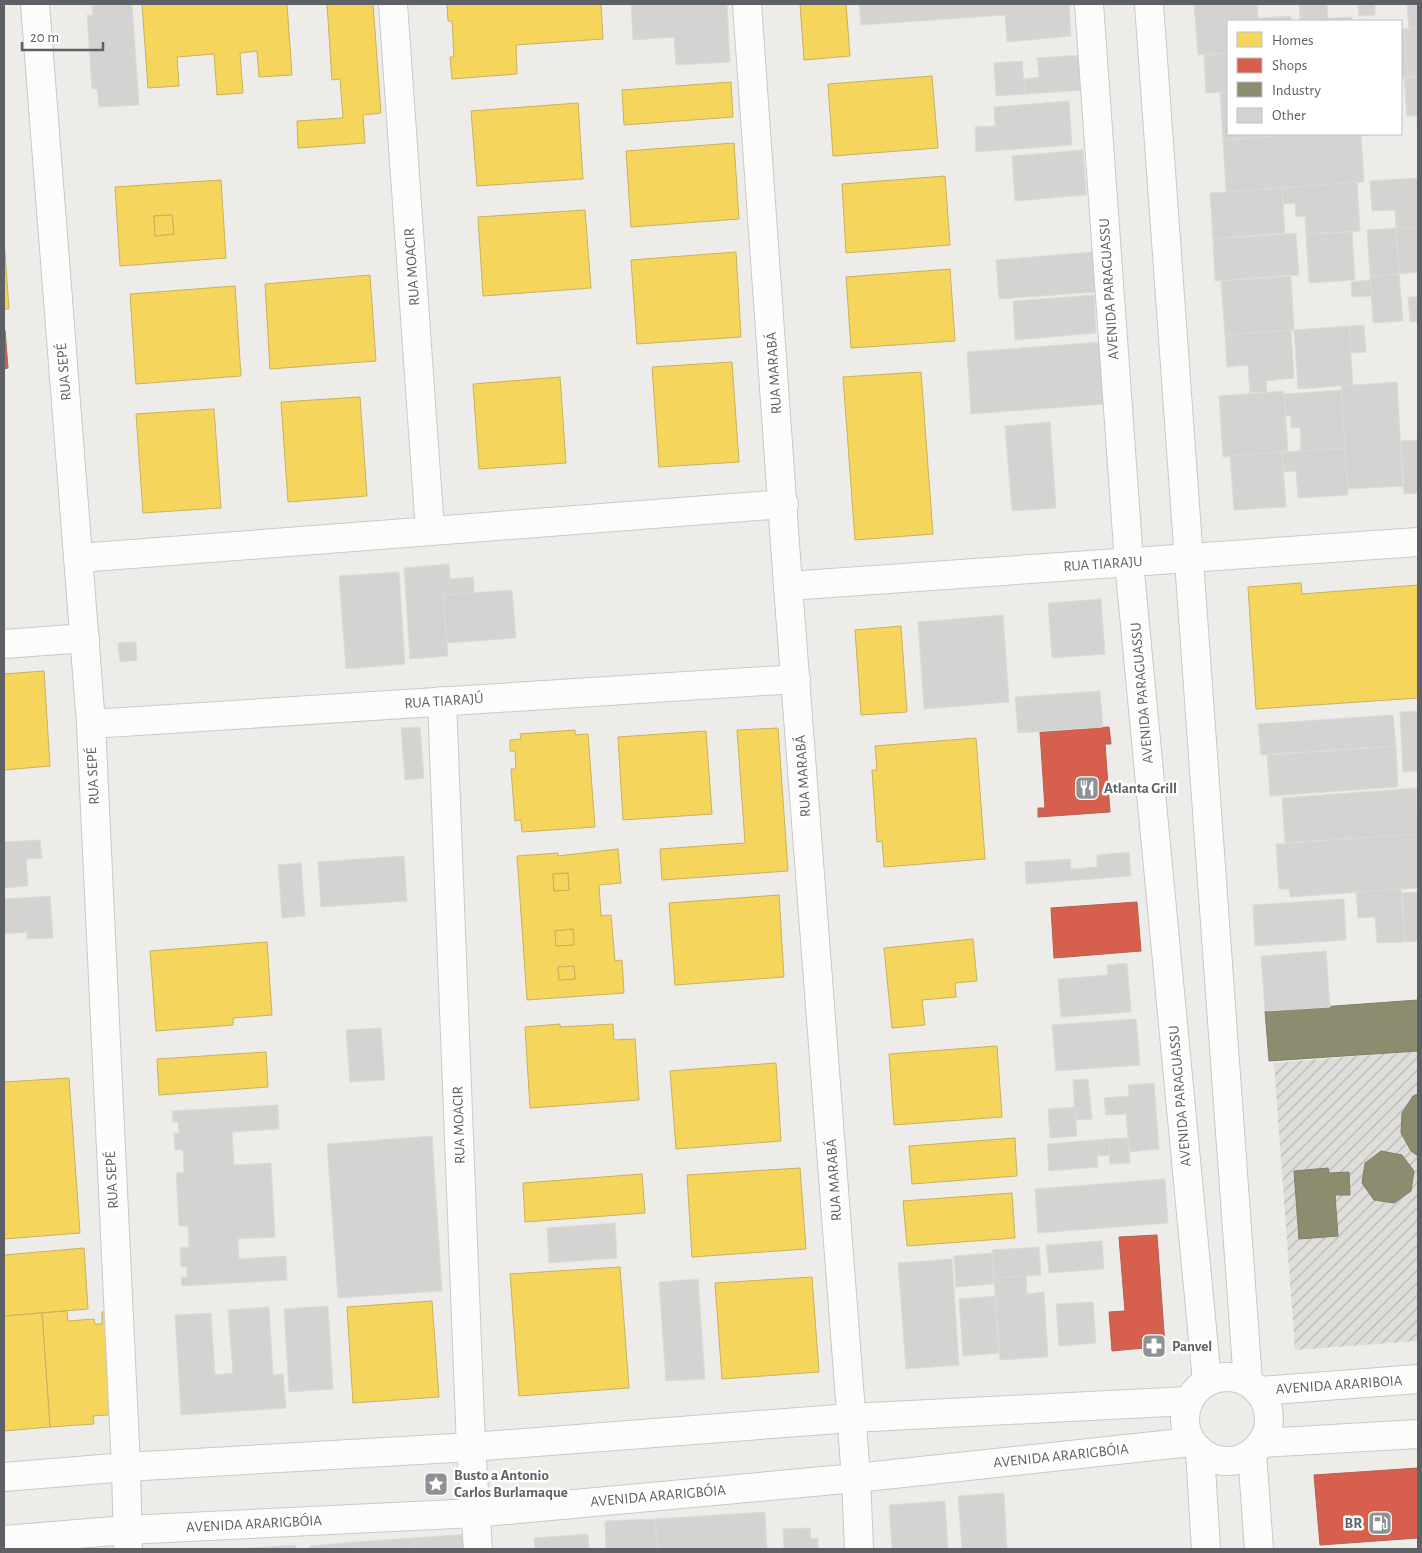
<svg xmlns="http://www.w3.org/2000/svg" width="1422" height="1553" font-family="'Alegreya Sans',sans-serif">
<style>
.industrial{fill:url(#industrial-furrows)}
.homes{fill:#f6d55c;stroke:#c8b25f;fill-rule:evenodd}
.shops{fill:#d6604d;stroke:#b26054}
.industry{fill:#8c8c6e;stroke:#7e7f6c}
.building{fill:#d4d3d1;stroke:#dcdbd7}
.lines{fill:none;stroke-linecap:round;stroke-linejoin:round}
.street-casing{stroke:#cacaca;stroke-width:30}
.secondary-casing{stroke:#c9c9c8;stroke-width:30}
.street{stroke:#fcfcfc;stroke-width:28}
.secondary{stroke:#fcfcfc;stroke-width:28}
.labels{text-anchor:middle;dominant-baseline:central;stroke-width:5;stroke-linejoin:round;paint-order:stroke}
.street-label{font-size:15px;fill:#5d6166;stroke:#fff}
.poi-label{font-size:15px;font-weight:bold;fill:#5d6166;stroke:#fff;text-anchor:start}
</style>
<defs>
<pattern id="industrial-furrows" width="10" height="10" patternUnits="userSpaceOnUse" patternTransform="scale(1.25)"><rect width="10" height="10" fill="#deddd9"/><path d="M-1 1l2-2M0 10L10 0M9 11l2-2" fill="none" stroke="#b7b7b4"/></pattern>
</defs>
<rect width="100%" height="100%" fill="#edece8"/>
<path class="industrial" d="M1418,1051V1341L1295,1350L1274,1063Z"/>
<g class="homes">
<path d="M142,4H287L292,75L259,77L257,51L240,53L243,93L217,95L214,54L177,57L179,86L148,88Z"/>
<path d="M327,4H373L381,113L363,115L365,143L298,148L297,121L343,118L340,79L332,80Z"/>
<path d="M447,4H601L603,39L516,45L517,74L452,79L450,57H454L452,21H448Z"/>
<path d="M800,4H846L850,56L804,60Z"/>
<path d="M932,76L938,148L833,156L828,84Z"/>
<path d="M731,82L733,117L624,125L622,90Z"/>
<path d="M578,103L583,179L477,186L471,111Z"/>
<path d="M734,143L739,219L631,227L626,151Z"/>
<path d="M945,176L950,245L846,253L842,184Z"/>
<path d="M221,180L226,258L120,266L115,187ZM172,215L174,234L155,236L154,216Z"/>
<path d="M585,210L591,288L483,296L478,217Z"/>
<path d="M172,215L174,234L155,236L154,216Z"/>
<path d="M4,239L9,309H4Z"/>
<path d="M736,252L741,337L637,344L631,260Z"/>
<path d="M950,269L955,341L851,348L846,277Z"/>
<path d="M370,275L376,361L270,369L265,284Z"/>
<path d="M235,286L241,376L136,384L130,294Z"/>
<path d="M732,362L739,462L659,467L652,367Z"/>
<path d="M921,372L933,534L855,540L843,377Z"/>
<path d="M560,377L566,463L479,469L473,384Z"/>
<path d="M360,397L367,496L288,502L281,402Z"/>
<path d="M214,409L221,508L143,513L136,414Z"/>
<path d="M1301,583L1302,594L1418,585V698L1256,709L1248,587Z"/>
<path d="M901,626L907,712L861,715L855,630Z"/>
<path d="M44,671L50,766L4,770V674Z"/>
<path d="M778,728L788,871L662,880L660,849L745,843L737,730Z"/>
<path d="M575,730V735L588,734L595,827L522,832L521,820L515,821L511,769H516L515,751H510V740L521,739L520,734Z"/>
<path d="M706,731L712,814L623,820L618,737Z"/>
<path d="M976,738L985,859L884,867L882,841L877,842L872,770H877L875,746Z"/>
<path d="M618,849L621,883L599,885L601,916L611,915L615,961L622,960L624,993L527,1000L517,856L558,853V856ZM568,873L569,890L554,891L553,874ZM573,929L574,945L556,946L555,931ZM574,966L575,979L559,980L558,967Z"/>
<path d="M568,873L569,890L554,891L553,874Z"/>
<path d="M779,895L784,977L675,985L669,903Z"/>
<path d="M573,929L574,945L556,946L555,931Z"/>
<path d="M973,939L977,981L955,983L956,997L922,1000L925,1025L892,1028L884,948Z"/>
<path d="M267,942L272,1015L233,1018V1025L156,1031L150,951Z"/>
<path d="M574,966L575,979L559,980L558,967Z"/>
<path d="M560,1024V1027L613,1024L614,1040L635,1039L639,1100L530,1108L525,1027Z"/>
<path d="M997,1046L1002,1117L894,1125L889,1054Z"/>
<path d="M266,1052L268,1087L159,1095L157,1059Z"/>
<path d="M776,1063L781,1141L676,1149L670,1071Z"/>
<path d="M69,1078L80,1233L4,1239V1082Z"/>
<path d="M1015,1138L1017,1176L912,1184L909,1146Z"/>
<path d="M800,1168L806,1249L692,1257L687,1175Z"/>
<path d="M642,1174L645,1213L525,1222L523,1183Z"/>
<path d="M1012,1193L1015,1238L907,1246L903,1201Z"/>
<path d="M84,1248L88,1309L4,1316V1255Z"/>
<path d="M620,1267L629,1388L519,1396L510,1274Z"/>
<path d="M812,1277L819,1372L722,1379L715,1283Z"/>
<path d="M432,1301L439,1397L353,1403L347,1307Z"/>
<path d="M67,1311L68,1321L94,1319L95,1324H102V1312L113,1311L119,1414L93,1416L94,1424L50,1427L42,1313Z"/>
<path d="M42,1313L50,1427L4,1431V1316Z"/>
</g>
<g class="shops">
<path d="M4,330H5L8,368L4,369Z"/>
<path d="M1109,727L1111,744H1105L1110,812L1038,817V808H1045L1040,732Z"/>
<path d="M1137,902L1141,951L1054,958L1051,908Z"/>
<path d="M1157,1235L1165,1346L1112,1351L1109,1312L1125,1311L1119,1237Z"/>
<path d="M1418,1468V1538L1320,1545L1314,1475Z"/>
</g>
<g class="industry">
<path d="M1418,1000V1051L1269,1061L1265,1011Z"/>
<path d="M1418,1094V1156L1411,1151L1401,1133L1402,1113L1413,1096Z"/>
<path d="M1381,1151L1402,1155L1414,1171L1411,1191L1394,1203L1374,1200L1362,1183L1365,1163Z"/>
<path d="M1328,1168L1329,1173L1349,1172L1350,1195H1335L1338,1236L1299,1239L1294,1171Z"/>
</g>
<g class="building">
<path d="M117,4H132L139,105L99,107L97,89H92L87,15H93L92,6Z"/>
<path d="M631,4H727L730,62L676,65L674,37L633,40Z"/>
<path d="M859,4H1069L1071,36L1007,42L1005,15L861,25Z"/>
<path d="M1194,4H1257L1258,18L1291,16V21H1228V53L1198,55Z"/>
<path d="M1299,4H1327L1328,18L1352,17L1353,21H1300Z"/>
<path d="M1358,4H1375V15L1359,16Z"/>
<path d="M1418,5V28L1409,29L1407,6Z"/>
<path d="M1418,28V76L1408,77L1404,29Z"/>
<path d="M1401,29H1404L1408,77L1401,78Z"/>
<path d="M1228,53V92L1206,93L1204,55Z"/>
<path d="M1082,55L1085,90L1025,94L1023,79L1039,77L1037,58Z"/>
<path d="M1022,61L1025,94L996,96L994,63Z"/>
<path d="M1418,76V126H1417V116H1407L1404,78Z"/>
<path d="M1220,92H1228V134H1304L1223,140Z"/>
<path d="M1069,101L1072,145L976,152L975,127L995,126L994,107Z"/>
<path d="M1304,134H1361L1364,182L1226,192L1223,140Z"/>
<path d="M1083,150L1086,195L1015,201L1012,156Z"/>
<path d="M1418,178V227L1396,228L1395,210L1372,211L1370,181Z"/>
<path d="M1357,182L1360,231L1306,234L1305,216L1296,217L1295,203L1283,204L1282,188Z"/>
<path d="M1282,188L1285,233L1213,239L1210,193Z"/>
<path d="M1418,227V272L1399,274L1396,228Z"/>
<path d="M1396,228L1399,274L1370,276L1367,230Z"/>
<path d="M1352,232L1355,280L1309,283L1306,234Z"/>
<path d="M1296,233L1299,275L1215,281L1213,239Z"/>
<path d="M1093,252L1096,292L999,299L996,260Z"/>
<path d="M1399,274L1403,321L1373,323L1370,276Z"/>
<path d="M1291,276L1294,330L1225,335L1221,281Z"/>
<path d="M1370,280L1372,296L1352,297L1351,282Z"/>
<path d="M1094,295L1096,333L1015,340L1013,301Z"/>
<path d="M1408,297H1418V322H1410Z"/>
<path d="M1364,325L1366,352L1351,353L1349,326Z"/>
<path d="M1349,326L1353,385L1298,389L1294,330Z"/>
<path d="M1291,330L1294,378L1266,381L1267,392L1250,393L1248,365L1227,367L1225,335Z"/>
<path d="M1101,342L1106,404L971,414L967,352Z"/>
<path d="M1397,382L1403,486L1347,489L1341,386Z"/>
<path d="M1341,390L1345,448L1301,451L1300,427L1291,428V416H1286L1284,394Z"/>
<path d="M1284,391L1288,452L1223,457L1219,396Z"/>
<path d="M1050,422L1056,508L1012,511L1005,426Z"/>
<path d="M1418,440V493L1404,494L1401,441Z"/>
<path d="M1345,448L1348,495L1298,498L1296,471L1283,472L1282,452Z"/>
<path d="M1282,452L1286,507L1234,510L1230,456Z"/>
<path d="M449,564L450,579L473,577L474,593L443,595L448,656L410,659L404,568Z"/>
<path d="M399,572L405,664L346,669L339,576Z"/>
<path d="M512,590L516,638L447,643L443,595Z"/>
<path d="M1101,599L1105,654L1052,658L1048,603Z"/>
<path d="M1003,615L1009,702L924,709L918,622Z"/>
<path d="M136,642L137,660L120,662L118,643Z"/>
<path d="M1100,691L1103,727L1018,733L1015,697Z"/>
<path d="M1418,711V771L1403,772L1400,712Z"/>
<path d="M1393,715L1396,746L1261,755L1258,724Z"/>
<path d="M420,727L424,778L405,780L401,728Z"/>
<path d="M1396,746L1398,787L1270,796L1267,755Z"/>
<path d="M1416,788L1418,834L1285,843L1282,798Z"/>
<path d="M1416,788H1418V822Z"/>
<path d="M1418,834V888L1290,897L1289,889H1279L1276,844Z"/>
<path d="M40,840L42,858L26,859L28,886L4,888V842Z"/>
<path d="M1129,852L1131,876L1026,884L1025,862L1070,859L1071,869L1097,867V855Z"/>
<path d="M404,856L407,901L321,907L318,862Z"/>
<path d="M301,863L305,916L282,918L278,865Z"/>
<path d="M1401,889L1405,942L1377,943L1375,917L1358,918L1356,892Z"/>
<path d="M1418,892V941L1405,942L1402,893Z"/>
<path d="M50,896L53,938L27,939V932L4,934V899Z"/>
<path d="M1344,899L1346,940L1255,946L1253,905Z"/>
<path d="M1326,951L1330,1007L1265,1011L1261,956Z"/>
<path d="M1127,963L1131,1012L1061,1017L1058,979L1108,975L1107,965Z"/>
<path d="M1136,1019L1140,1065L1056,1071L1052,1025Z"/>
<path d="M381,1028L385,1080L350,1082L346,1030Z"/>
<path d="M1088,1079L1092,1119L1075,1120L1073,1080Z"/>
<path d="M1154,1083L1159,1149L1129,1152L1126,1114L1106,1115L1104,1098L1129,1096L1128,1085Z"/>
<path d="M278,1105L279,1129L232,1132L234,1165L271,1163L275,1237L238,1239L239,1259L286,1256L287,1280L182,1286L181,1277H187V1267H181L180,1248L189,1247L188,1226H179L176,1173L184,1172L183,1150H175L174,1133H179L178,1122H173L172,1111Z"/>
<path d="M1075,1107L1077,1136L1050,1138L1048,1109Z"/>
<path d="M432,1136L442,1291L338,1298L327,1144Z"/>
<path d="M1128,1138L1130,1163L1110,1164L1109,1139Z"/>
<path d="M1109,1139L1110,1155L1097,1156L1098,1167L1049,1171L1047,1144Z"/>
<path d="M1165,1179L1168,1223L1038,1233L1035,1189Z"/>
<path d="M615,1223L617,1258L549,1263L547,1228Z"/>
<path d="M1102,1241L1104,1269L1049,1273L1046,1245Z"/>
<path d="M1039,1247L1041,1275L994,1278L992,1250Z"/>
<path d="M992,1253L994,1284L956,1287L954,1256Z"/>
<path d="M952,1259L959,1365L906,1369L898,1263Z"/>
<path d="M1026,1276L1027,1294L1044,1292L1048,1357L1000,1360L994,1278Z"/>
<path d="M698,1279L705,1379L666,1381L659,1282Z"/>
<path d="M995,1296L999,1353L963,1356L959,1299Z"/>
<path d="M1093,1302L1096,1343L1059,1346L1056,1304Z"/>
<path d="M328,1306L333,1389L289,1392L284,1309Z"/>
<path d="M269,1307L273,1375L283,1374L286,1408L181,1415L175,1315L211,1313L215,1375L233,1373L228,1310Z"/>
<path d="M1004,1493L1007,1549H962L958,1496Z"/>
<path d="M945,1501L948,1549H892L889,1505Z"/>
<path d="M765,1512L767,1549H657L655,1519Z"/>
<path d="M655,1519L657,1549H606L605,1521Z"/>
<path d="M810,1528L811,1539L818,1538V1549H784L783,1529Z"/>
<path d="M472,1534L473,1549H414L413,1538Z"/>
<path d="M588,1534L589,1549H535L534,1538Z"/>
<path d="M413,1538L414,1549H357L356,1542Z"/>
<path d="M356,1542L357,1549H310V1546Z"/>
<path d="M296,1545V1549H250V1548Z"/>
</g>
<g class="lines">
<g class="street-casing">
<g id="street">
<path d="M393,4L430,531"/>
<path d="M79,558L784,504"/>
<path d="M788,586L1418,542"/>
<path d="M442,701L471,1447L478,1549"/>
<path d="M91,724L796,679"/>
</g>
</g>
<g class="secondary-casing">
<g id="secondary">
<path d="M35,4L91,724L126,1467L128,1549"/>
<path d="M747,4L788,586L856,1478L859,1549"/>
<path d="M1089,4L1129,562L1207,1381"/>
<path d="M1149,4L1248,1382"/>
<path d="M4,644L85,638"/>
<circle cx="1227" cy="1419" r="42"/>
<path d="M1259,1391L1418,1379"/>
<path d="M1261,1443L1418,1434"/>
<path d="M1200,1452L1206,1549"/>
<path d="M1252,1453L1259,1549"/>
<path d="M4,1477L126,1467L471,1447L851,1418L1188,1401"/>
<path d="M4,1540L126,1530L475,1513L856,1478L1191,1442"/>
</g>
</g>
<use href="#street" class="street"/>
<use href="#secondary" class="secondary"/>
</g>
<defs>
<g id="restaurant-square" transform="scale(1.25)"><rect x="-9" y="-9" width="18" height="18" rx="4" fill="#8f9294" stroke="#fff"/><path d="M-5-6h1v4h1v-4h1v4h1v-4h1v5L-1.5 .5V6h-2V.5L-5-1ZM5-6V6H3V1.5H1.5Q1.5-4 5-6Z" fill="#fff"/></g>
<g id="pharmacy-square" transform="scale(1.25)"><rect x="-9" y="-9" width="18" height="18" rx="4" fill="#8f9294" stroke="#fff"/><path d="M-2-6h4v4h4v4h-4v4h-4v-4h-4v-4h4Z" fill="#fff"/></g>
<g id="sight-square" transform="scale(1.25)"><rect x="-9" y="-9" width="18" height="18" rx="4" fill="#8f9294" stroke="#fff"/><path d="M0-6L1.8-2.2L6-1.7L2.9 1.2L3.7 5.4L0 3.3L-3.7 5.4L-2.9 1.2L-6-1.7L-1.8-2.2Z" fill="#fff"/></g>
<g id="fuel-square" transform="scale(1.25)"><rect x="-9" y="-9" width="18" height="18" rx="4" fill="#8f9294" stroke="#fff"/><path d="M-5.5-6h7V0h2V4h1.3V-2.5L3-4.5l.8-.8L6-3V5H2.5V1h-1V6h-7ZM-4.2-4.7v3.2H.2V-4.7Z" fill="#fff"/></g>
</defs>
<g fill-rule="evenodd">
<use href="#restaurant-square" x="1087" y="788"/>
<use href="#pharmacy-square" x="1154" y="1346"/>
<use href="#sight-square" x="436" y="1484"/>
<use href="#fuel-square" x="1380" y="1523"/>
</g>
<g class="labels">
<g class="street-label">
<text transform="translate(412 267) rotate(-94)">RUA MOACIR</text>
<text transform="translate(1109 289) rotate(-94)">AVENIDA PARAGUASSU</text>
<text transform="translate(64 372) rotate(-95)">RUA SEPÉ</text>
<text transform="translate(774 373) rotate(-94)">RUA MARABÁ</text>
<text transform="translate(1103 564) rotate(-4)">RUA TIARAJU</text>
<text transform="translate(1142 693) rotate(-95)">AVENIDA PARAGUASSU</text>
<text transform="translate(444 701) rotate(-4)">RUA TIARAJÚ</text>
<text transform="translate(93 776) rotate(-93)">RUA SEPÉ</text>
<text transform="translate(803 776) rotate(-94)">RUA MARABÁ</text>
<text transform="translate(1180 1096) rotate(-95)">AVENIDA PARAGUASSU</text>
<text transform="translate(459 1125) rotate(-92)">RUA MOACIR</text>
<text transform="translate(112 1180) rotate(-93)">RUA SEPÉ</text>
<text transform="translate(834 1180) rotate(-94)">RUA MARABÁ</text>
<text transform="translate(1339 1385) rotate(-4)">AVENIDA ARARIBOIA</text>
<text transform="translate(1061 1456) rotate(-6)">AVENIDA ARARIGBÓIA</text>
<text transform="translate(658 1496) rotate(-5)">AVENIDA ARARIGBÓIA</text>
<text transform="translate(254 1524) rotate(-3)">AVENIDA ARARIGBÓIA</text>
</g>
<g class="poi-label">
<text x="1104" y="788">Atlanta Grill</text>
<text x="1172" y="1346">Panvel</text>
<text x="454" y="1475">Busto a Antonio<tspan x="454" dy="17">Carlos Burlamaque</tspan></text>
<text x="1362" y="1523" text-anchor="end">BR</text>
</g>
</g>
<rect width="1422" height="1553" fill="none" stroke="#5d6166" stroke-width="10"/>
<rect x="1227" y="20" width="175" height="115" fill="#ffffff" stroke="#bec0c2"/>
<rect x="1237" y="32" width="25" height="15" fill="#f6d55c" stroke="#bec0c2"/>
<text x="1272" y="45" font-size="15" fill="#5d6166">Homes</text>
<rect x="1237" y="58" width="25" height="15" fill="#d6604d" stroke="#bec0c2"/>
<text x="1272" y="70" font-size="15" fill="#5d6166">Shops</text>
<rect x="1237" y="82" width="25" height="15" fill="#8c8c6e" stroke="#bec0c2"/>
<text x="1272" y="95" font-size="15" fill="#5d6166">Industry</text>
<rect x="1237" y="108" width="25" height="15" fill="#d4d3d1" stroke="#bec0c2"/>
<text x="1272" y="120" font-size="15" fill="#5d6166">Other</text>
<path d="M22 42v8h81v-8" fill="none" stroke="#5d6166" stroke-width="2.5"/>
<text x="30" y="42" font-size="15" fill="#5d6166" stroke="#ffffff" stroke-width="4" paint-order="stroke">20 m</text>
</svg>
